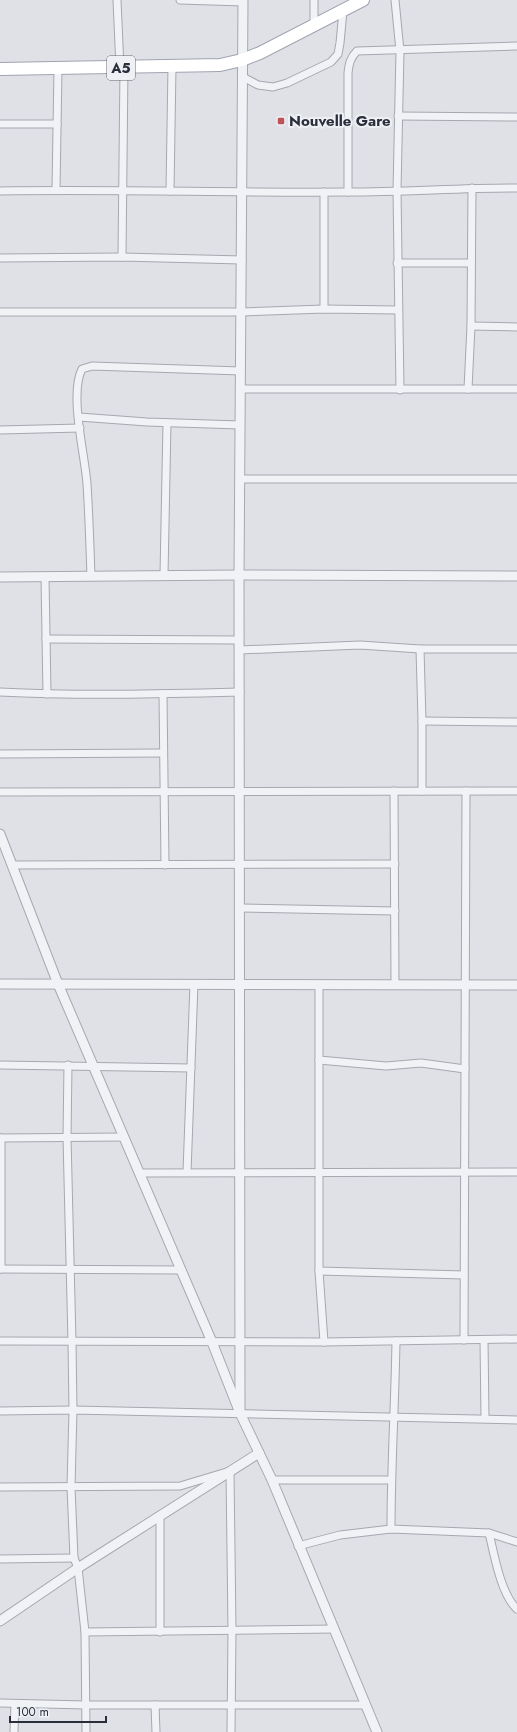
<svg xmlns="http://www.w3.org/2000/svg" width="517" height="1732" font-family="Jost,sans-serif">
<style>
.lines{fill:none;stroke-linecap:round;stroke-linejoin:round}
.minor-casing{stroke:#a5a8af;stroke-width:9}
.tertiary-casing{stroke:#a5a8af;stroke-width:11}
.primary-casing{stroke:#a0a4b1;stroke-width:14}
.minor{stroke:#f1f2f5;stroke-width:7}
.tertiary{stroke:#f1f2f5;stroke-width:9}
.primary{stroke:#fff;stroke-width:12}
.poi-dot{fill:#be5256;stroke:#eef0f4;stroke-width:1.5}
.labels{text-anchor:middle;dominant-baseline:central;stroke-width:4;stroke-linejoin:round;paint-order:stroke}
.shield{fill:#eef0f4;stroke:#656872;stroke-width:1}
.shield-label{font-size:14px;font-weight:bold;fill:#2a2e3b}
.poi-label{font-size:15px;font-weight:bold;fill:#2a2e3b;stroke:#eef0f4;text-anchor:start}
</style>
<rect width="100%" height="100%" fill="#dfe1e6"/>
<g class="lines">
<g class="minor-casing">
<g id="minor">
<path d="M117,0L120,68"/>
<path d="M180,0L243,2"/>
<path d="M314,0V27"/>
<path d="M395,0L400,51L397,191L400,390"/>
<path d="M243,77L258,85L273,87L287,83L331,62L338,54L340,43L343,11"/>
<path d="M398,116L517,117"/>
<path d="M0,124H57"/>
<path d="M56,190L58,68"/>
<path d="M0,191C116,189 232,193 348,192C404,192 461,188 517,188"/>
<path d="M170,191L172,66"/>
<path d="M348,192V73C349,64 350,58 357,51L517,46"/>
<path d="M122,257L124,67"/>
<path d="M0,258L122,257L242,260"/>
<path d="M397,263H471"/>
<path d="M324,309V192"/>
<path d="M0,312H241L324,309L398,310"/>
<path d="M471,326L517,327"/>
<path d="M241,389H517"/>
<path d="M468,389L471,326L472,188"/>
<path d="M79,417L147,422L240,425"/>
<path d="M0,430L80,428"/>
<path d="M240,479H517"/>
<path d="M164,575L167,423"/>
<path d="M91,576C90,546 89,515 87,484C85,455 69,394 82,369L92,366L241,371"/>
<path d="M45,577L47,694"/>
<path d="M46,639L239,640"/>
<path d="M420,649L422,721V791"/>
<path d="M240,650L360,645L420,649H517"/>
<path d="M0,692C80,696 160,694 240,692"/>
<path d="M163,694L165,865"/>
<path d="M422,721L517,722"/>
<path d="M0,754L163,753"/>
<path d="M394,791L395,985"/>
<path d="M0,792L517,791"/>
<path d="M12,865L395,864"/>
<path d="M240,908L395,911"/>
<path d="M319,985V1271L324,1342"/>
<path d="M319,1060L386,1066L421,1063L465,1069"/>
<path d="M0,1065L191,1068"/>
<path d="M68,1065L67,1137L72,1342L73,1410L71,1487L74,1558L78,1568L85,1632L86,1732"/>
<path d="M0,1138L124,1137"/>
<path d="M1,1138V1269"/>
<path d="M187,1172L194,984"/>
<path d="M139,1173L517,1172"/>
<path d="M0,1269L181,1270"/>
<path d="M319,1271L464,1275"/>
<path d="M464,1340L466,791"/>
<path d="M484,1340L485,1418"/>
<path d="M0,1341L324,1342L517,1339"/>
<path d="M0,1411L73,1410L517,1420"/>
<path d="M272,1480H391"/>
<path d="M0,1487L180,1486L230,1471L232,1630L231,1732"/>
<path d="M160,1515V1632"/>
<path d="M391,1529C391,1466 395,1404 396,1341"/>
<path d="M489,1533C494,1554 501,1595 517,1609"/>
<path d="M298,1546L340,1535L391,1529L489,1533L517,1542"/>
<path d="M0,1559L74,1558"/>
<path d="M85,1632L334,1629"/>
<path d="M0,1703L86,1705H366"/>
<path d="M155,1705L156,1732"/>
<path d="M14,1732L15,1704"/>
</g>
</g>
<g class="tertiary-casing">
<g id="tertiary">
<path d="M0,577L239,575L517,576"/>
<path d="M0,834L58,984L212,1342L240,1413L272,1480L377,1732"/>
<path d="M0,984L517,985"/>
<path d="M240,1413L239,575L243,0"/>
<path d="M0,1621L78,1568L259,1453"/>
</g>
</g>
<g class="primary-casing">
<path id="primary" d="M0,69L220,65L242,60L260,53L363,0"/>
</g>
<use href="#minor" class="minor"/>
<use href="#tertiary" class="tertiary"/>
<use href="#primary" class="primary"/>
</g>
<rect class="poi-dot" x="277" y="117" width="8" height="8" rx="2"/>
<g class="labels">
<rect class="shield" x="107" y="56" width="28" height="24" rx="3"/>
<g class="shield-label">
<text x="121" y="68">A5</text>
</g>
<g class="poi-label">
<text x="289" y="121">Nouvelle Gare</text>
</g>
</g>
<path d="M10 1716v6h96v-6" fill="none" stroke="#2a2e3b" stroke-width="2"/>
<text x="16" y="1716" font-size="12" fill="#2a2e3b" stroke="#eef0f4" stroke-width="3" paint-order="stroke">100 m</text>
</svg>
